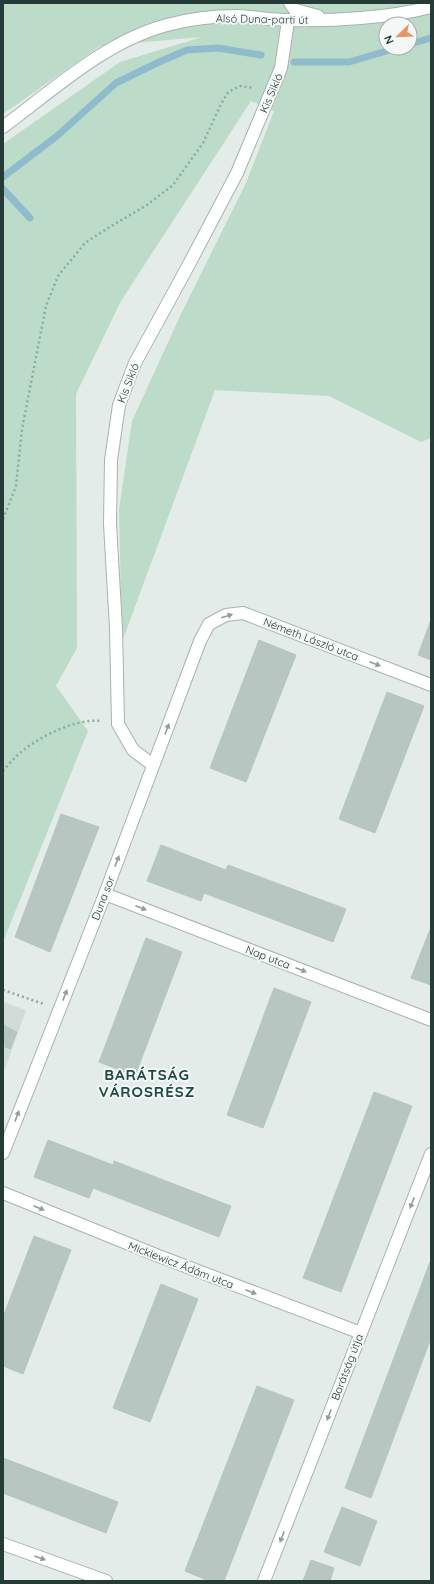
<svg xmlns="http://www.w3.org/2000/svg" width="434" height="1584" font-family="Quicksand,sans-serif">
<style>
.built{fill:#d1dbd8}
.green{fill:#bddbc9;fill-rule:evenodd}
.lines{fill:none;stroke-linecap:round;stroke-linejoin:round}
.stream{stroke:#8fbccc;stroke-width:7}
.building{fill:#b8c6c2;stroke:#b6c5c0}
.lane-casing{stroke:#a6b3b0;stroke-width:14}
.street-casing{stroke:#a6b3b0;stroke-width:14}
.path{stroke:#86ada5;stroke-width:2.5;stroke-dasharray:2 3;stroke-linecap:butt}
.lane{stroke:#fff;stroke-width:12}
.street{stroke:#fff;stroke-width:12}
.oneway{fill:#929d9c}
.labels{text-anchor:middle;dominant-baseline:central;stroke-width:4;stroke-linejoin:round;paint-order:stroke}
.street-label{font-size:11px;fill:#243b38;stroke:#f3f8f6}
.district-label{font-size:15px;font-weight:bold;letter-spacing:1px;fill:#214c46;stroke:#f3f8f6}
</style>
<rect width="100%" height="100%" fill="#e3ece9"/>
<path class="built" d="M3,1002L26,1010L5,1069L3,1068Z"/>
<path class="green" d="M3,3H431V438L421,442L329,396L215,390L122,642L119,510L132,421L181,314L246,183L274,111L251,101L121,301L76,394L77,648L56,686L88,731L3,942V144L120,62L202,37L100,46L3,114ZM386,24H410V48H386Z"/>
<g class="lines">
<g class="stream">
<path d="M410,44L431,38"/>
<path d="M294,62H349L397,48"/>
<path d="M3,177L57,136L116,83L159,62L187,50L218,48L261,55"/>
<path d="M3,189L30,218"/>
</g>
</g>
<g class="building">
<path d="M431,620V660L418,655Z"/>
<path d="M259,640L296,655L246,782L210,768Z"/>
<path d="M387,692L424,706L375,833L339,819Z"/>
<path d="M61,814L99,827L50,952L15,937Z"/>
<path d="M161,845L226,870L228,865L346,909L333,942L204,893L201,901L147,881Z"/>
<path d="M431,927V985L411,978Z"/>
<path d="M146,938L182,952L135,1076L99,1062Z"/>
<path d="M274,988L311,1002L263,1128L227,1115Z"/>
<path d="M3,1025L17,1032L10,1049L3,1046Z"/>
<path d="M374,1092L412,1106L341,1292L303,1278Z"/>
<path d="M48,1140L113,1165L114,1161L231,1206L219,1237L93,1188L89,1198L34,1177Z"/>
<path d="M34,1236L71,1250L23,1374L3,1366V1317Z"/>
<path d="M430,1262L431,1338L371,1498L345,1488Z"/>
<path d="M161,1284L198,1299L150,1422L113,1408Z"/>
<path d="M257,1386L294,1400L224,1581H209L185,1571Z"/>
<path d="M3,1458L118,1502L106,1533L3,1493Z"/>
<path d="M342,1507L377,1521L360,1566L324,1552Z"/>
<path d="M311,1560L334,1568L330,1581H303Z"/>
</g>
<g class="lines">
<g class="lane-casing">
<path id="lane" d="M153,765L133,750L118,724L116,628L110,524L111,460L119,405L135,363L187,268L237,173L281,68L288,21"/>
</g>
<g class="street-casing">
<g id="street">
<path d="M290,3L295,10L318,16"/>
<path d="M3,127C53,90 106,41 167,25C189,19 215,16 238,16C256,17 273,20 290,20C333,21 389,18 431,7"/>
<path d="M105,894L431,1020"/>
<path d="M3,1153L105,894L200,641L209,624L226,615L243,613L431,685"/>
<path d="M3,1193L156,1255L361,1333"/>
<path d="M3,1544L106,1581"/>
<path d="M264,1581L431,1154"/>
</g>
</g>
<g class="path">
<path d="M3,519L16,486L22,429L46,306L58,276L85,243L108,228L147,205L173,185L203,143L220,106L228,92L240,86L254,88"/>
<path d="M3,771C8,765 14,758 20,753C40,736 76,718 102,721"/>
<path d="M3,990L44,1004"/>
</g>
<use href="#lane" class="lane"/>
<use href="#street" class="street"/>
</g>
<defs><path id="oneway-solid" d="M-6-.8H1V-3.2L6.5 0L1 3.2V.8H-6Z"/></defs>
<g class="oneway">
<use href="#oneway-solid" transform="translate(227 616) rotate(-17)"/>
<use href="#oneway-solid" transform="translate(375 664) rotate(21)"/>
<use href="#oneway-solid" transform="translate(167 729) rotate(-70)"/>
<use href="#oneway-solid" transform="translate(117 861) rotate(-69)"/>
<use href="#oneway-solid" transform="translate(141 908) rotate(21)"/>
<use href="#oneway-solid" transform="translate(301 970) rotate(21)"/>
<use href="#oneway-solid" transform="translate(65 995) rotate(-69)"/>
<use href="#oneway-solid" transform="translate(17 1116) rotate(-69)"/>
<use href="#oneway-solid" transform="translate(412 1203) rotate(111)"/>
<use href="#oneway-solid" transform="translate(39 1208) rotate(23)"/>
<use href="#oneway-solid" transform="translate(251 1292) rotate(21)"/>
<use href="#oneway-solid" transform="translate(329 1415) rotate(111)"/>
<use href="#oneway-solid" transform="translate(282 1537) rotate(111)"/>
<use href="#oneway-solid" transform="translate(40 1558) rotate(20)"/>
</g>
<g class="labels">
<g class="street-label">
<text transform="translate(262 19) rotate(1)">Alsó Duna-parti út</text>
<text transform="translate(271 93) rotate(-67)">Kis Sikló</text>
<text transform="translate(128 383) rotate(-69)">Kis Sikló</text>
<text transform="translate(311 639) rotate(21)">Németh László utca</text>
<text transform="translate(103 898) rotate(-69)">Duna sor</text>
<text transform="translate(268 957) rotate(21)">Nap utca</text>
<text transform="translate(181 1265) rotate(21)">Mickiewicz Ádám utca</text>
<text transform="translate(347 1367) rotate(-69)">Barátság útja</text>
</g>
<g class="district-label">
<text x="147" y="1074">BARÁTSÁG<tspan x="147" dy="17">VÁROSRÉSZ</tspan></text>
</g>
</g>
<rect width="434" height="1584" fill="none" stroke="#243b38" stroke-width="8"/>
<g transform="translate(398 36) rotate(247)"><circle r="19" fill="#f3f8f6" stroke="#a0acaa"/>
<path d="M0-3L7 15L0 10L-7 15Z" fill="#e79466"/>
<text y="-6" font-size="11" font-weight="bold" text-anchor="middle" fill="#243b38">N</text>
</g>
</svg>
